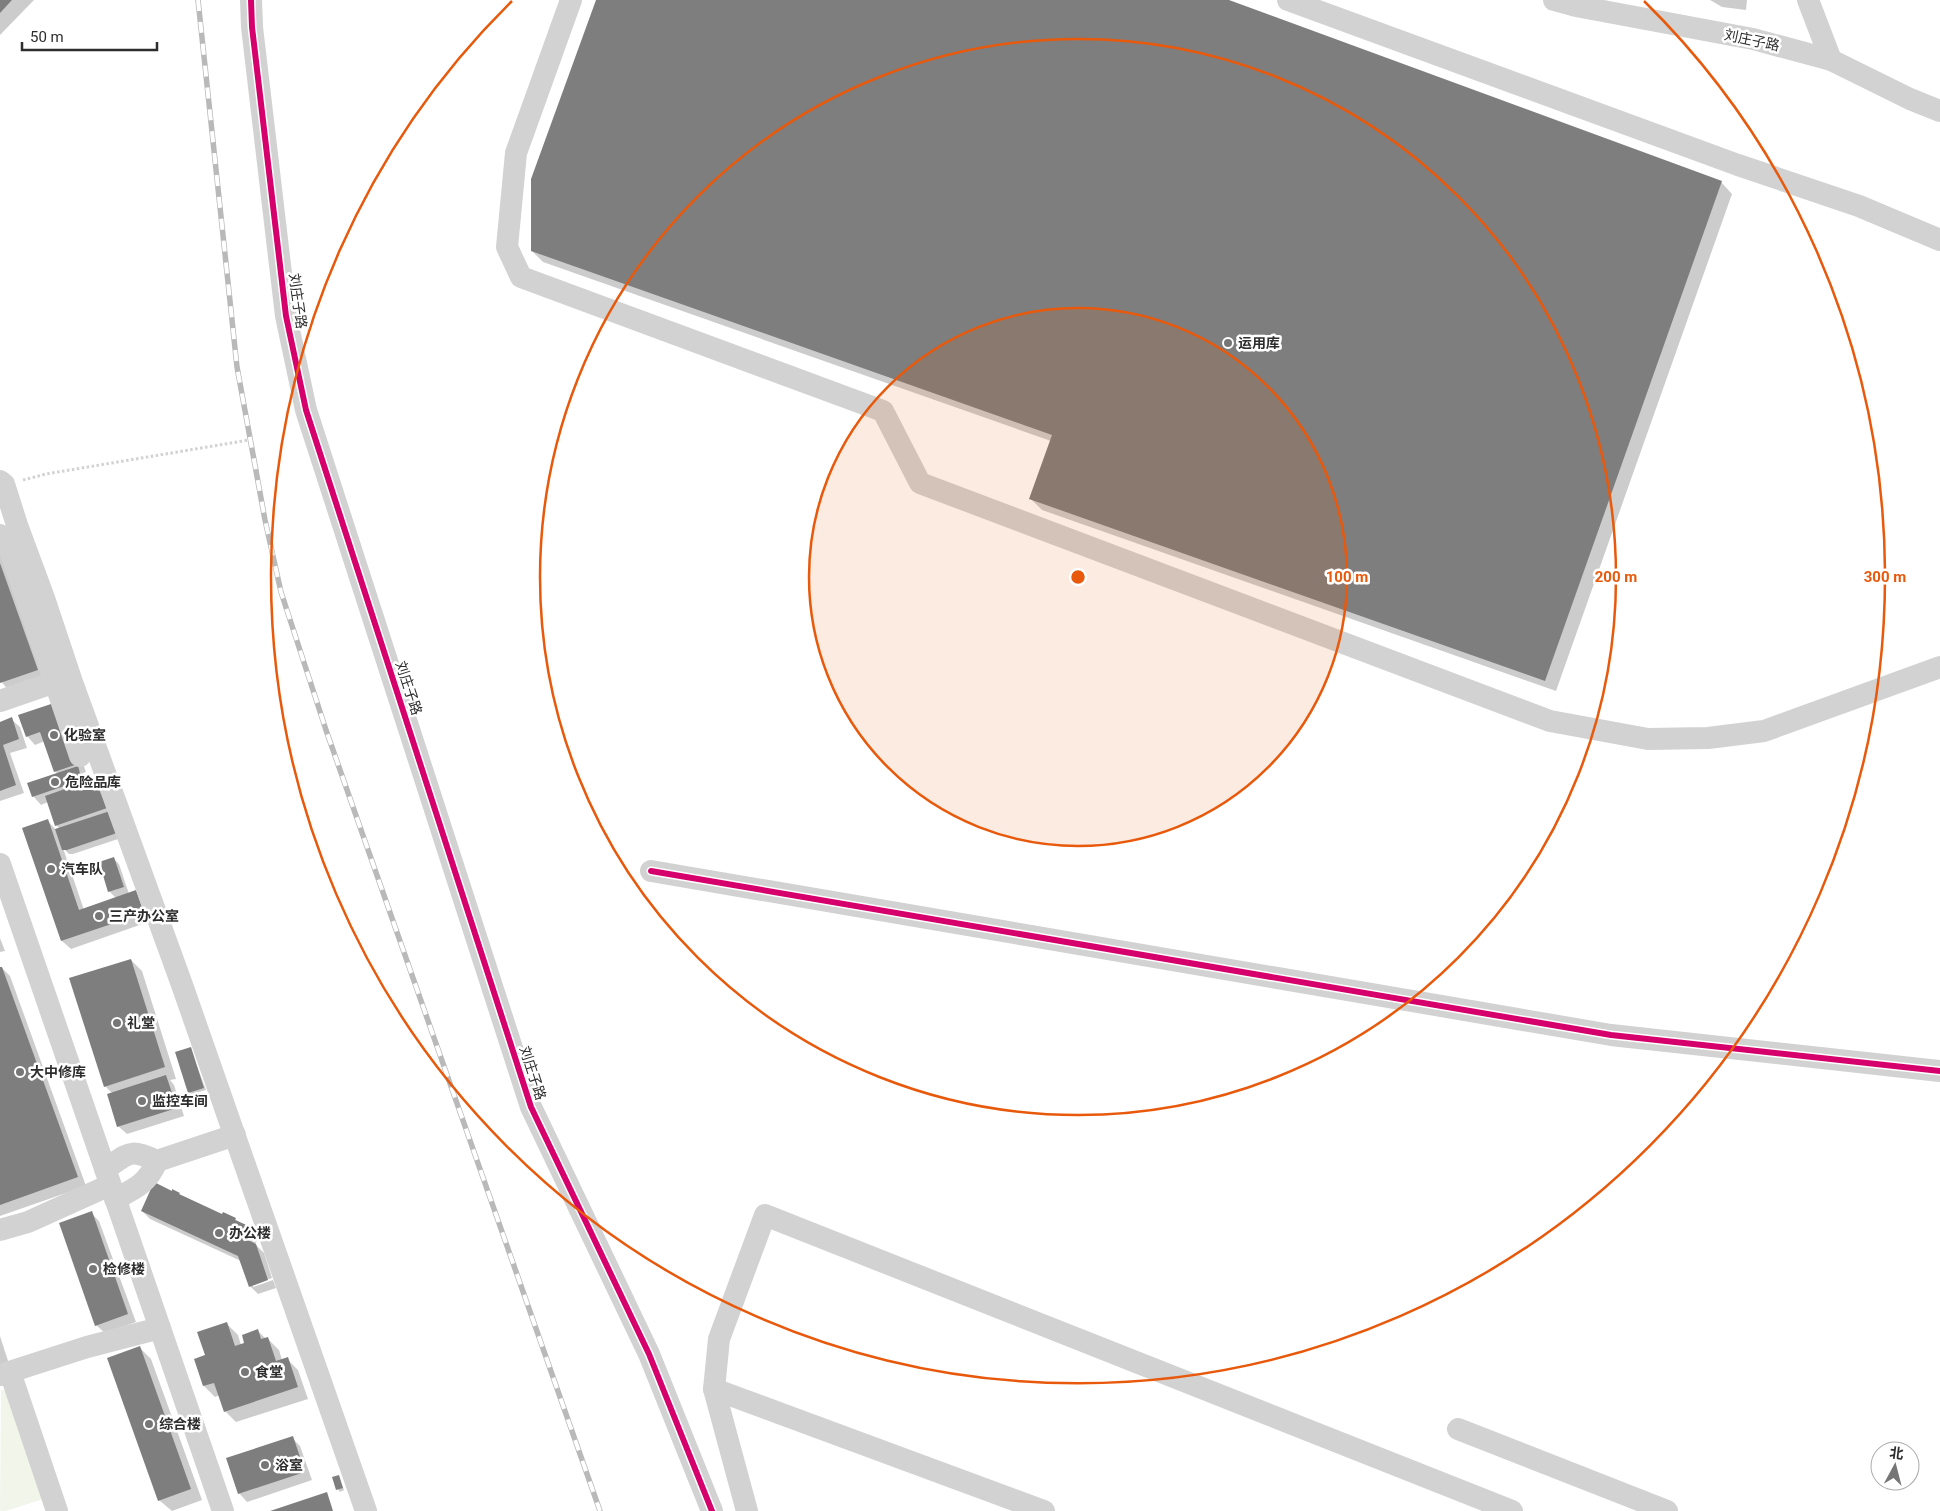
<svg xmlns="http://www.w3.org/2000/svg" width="1940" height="1511" font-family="Roboto,'Noto Sans SC',sans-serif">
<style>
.green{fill:#f1f5ea}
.shadow{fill:#0003}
.building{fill:#7e7e7e}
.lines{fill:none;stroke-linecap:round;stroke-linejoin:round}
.path{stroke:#d2d2d2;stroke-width:3;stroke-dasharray:2.5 2.5;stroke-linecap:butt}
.minor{stroke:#d2d2d2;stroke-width:22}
.rail-casing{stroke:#b9b9b9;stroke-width:5.5}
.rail{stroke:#fff;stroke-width:4;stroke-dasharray:11;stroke-linecap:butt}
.cycleway-casing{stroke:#fff;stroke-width:9}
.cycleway{stroke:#d6006c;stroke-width:6}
.ring{fill:none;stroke:#e8590c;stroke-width:2.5}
.poi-dot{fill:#767676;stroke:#fff;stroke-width:2}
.labels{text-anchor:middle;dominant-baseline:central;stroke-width:5;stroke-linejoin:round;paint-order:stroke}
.street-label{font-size:14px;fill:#2d2d2d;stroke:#fff}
.poi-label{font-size:14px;font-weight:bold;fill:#2d2d2d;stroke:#fff;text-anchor:start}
.centre{fill:#e8590c;stroke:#fff;stroke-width:2.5}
.ring-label{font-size:15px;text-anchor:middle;font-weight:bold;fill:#e8590c;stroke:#fff;stroke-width:5;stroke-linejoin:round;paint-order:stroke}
</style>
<rect width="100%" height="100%" fill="#fff"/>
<path class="green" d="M1,1390L9,1391L49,1497L6,1511H0Z"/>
<g class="shadow">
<path d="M0,0H34L0,35Z"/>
<path d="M598,0H1226L1721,182L1732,194L1556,691L1042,510L1031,499L1051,441L543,262L532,251Z"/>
<path d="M1710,0H1747L1746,10L1722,7Z"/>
<path d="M0,551L45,679L9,691L0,680Z"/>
<path d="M65,712L86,772L83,773L88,782L99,778L121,838L73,854H69L63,848L84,910L116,898L109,891L114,859L119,864L129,894L151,921L71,949L62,941L23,829L48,821L56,830L60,829L56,825L48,802L41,805L33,796L58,774L55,771L45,741L35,745L27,736Z"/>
<path d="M11,719L20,727L27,748L10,753L24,793L0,801V723Z"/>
<path d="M0,938L5,951L0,952Z"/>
<path d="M131,960L142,971L176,1079L170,1080L174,1085L184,1116L127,1134L118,1126L112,1093L105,1086Z"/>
<path d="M2,968L10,976L86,1186L0,1216V969Z"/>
<path d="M190,1048L206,1090L192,1094L189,1092Z"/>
<path d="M173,1191L183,1197L223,1216L235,1219L250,1229L259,1237L255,1244L264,1253L272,1278L253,1284V1287L273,1280L276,1288L258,1294L250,1286L241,1261L150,1219L142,1211Z"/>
<path d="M91,1213L99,1221L136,1322L105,1333L96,1325Z"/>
<path d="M226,1323L238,1335L241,1345L246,1344L258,1331L266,1339H268L279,1350L282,1360L287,1359L298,1370L308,1399L236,1422L225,1411L220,1395L215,1397L204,1386L196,1360L207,1356Z"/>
<path d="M0,1336L10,1367L0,1370Z"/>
<path d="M140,1348L151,1359L202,1500L172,1511L159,1500Z"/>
<path d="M292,1438L300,1446L312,1480L247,1502L239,1493Z"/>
<path d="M339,1477L344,1490L340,1492L338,1489Z"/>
</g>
<g class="building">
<path d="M0,0H12L0,13Z"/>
<path d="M596,0H1229L1722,181L1545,681L1029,499L1052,435L531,251V179Z"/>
<path d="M0,563L38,670L0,683Z"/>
<path d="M57,702L78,764L54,772L40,732L26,737L18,715Z"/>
<path d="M12,717L19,739L3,745L16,785L0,791V722Z"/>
<path d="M78,766L82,780L32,797L27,783Z"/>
<path d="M99,777L110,807L55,826L45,796Z"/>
<path d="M110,811L117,833L67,850H62L55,829Z"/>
<path d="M48,819L79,910L136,890L144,913L61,941L22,828Z"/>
<path d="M114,857L124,887L108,892L99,862Z"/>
<path d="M131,959L165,1067L104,1087L69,978Z"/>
<path d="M0,967H2L78,1177L0,1205Z"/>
<path d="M191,1047L204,1088L188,1093L175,1052Z"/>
<path d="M166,1075L177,1108L117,1127L107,1094Z"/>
<path d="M154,1182L172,1191V1189L180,1193L179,1194L222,1214L223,1212L236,1218L235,1220L251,1227L246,1239L256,1244L268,1280L249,1287L238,1256L141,1211Z"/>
<path d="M92,1211L128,1314L95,1326L59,1223Z"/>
<path d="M227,1322L235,1346L244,1343L242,1335L258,1329L261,1339L268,1337L276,1361L288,1357L298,1387L224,1412L214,1383L203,1386L194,1359L205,1355L197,1332Z"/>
<path d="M140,1346L191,1489L158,1501L107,1358Z"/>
<path d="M293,1436L305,1472L238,1494L226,1458Z"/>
<path d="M339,1475L343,1488L336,1490L332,1477Z"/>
<path d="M327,1492L333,1511H270Z"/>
</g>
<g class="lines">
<path class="path" d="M23,480L46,474L249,440"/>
<g class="minor">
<path d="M251,0L252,27L286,316L306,410L531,1107L649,1354L712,1511"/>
<path d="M571,0L516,153L507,247L521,277L883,411L920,483L1550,721L1648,739L1708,738L1764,731L1940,667"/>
<path d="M1288,0L1738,165L1859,206L1940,240"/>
<path d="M1554,0L1576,6L1753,39L1831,60L1910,99L1940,111"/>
<path d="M1808,0L1831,60"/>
<path d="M0,481L4,484L17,525L44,598L72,682L181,982L366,1511"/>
<path d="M0,535L6,538L80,756"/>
<path d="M0,701L55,682"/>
<path d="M0,864L223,1511"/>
<path d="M651,871L1611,1035L1940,1071"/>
<path d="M105,1169C130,1153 129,1148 157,1161L235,1135"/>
<path d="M115,1199C135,1189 148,1183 157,1161"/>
<path d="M0,1230L28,1222L110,1185"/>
<path d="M10,1372L57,1511"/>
<path d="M0,1375L87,1347L160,1328"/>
<path d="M714,1389L719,1339L765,1215L1512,1511"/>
<path d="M1458,1429L1667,1511"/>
<path d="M747,1511L714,1389L1044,1511"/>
</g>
<g class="rail-casing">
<path id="rail" d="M198,0L237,367L265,520L281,592L326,730L600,1511"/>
</g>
<use href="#rail" class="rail"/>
<g class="cycleway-casing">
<g id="cycleway">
<path d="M251,0L252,27L286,316L306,410L531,1107L649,1354L712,1511"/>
<path d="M651,871L1611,1035L1940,1071"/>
</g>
</g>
<use href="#cycleway" class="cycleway"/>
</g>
<circle cx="1078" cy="577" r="269" fill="#e8590c" fill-opacity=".12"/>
<g class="ring">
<circle cx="1078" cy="577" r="269"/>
<circle cx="1078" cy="577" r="538"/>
<path d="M1644 1A807 807 0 1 1 512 1"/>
</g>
<g class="poi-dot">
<circle cx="1228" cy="343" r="5"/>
<circle cx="54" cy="735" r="5"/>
<circle cx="55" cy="782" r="5"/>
<circle cx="51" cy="869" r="5"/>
<circle cx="99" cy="916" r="5"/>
<circle cx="117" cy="1023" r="5"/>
<circle cx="20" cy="1072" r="5"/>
<circle cx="142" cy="1101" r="5"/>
<circle cx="219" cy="1233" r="5"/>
<circle cx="93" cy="1269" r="5"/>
<circle cx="245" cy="1372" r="5"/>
<circle cx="149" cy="1424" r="5"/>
<circle cx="265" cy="1465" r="5"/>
</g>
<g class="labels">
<g class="street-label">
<text transform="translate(1752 40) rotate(12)">刘庄子路</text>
<text transform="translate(298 301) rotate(82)">刘庄子路</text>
<text transform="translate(409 688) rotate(72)">刘庄子路</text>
<text transform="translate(533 1073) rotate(72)">刘庄子路</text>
</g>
<g class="poi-label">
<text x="1238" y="343">运用库</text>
<text x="64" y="735">化验室</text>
<text x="65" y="782">危险品库</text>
<text x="61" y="869">汽车队</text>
<text x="109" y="916">三产办公室</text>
<text x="127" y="1023">礼堂</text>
<text x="30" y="1072">大中修库</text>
<text x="152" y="1101">监控车间</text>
<text x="229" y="1233">办公楼</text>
<text x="103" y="1269">检修楼</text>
<text x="255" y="1372">食堂</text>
<text x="159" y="1424">综合楼</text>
<text x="275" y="1465">浴室</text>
</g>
</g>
<circle cx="1078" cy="577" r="8" class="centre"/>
<g class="ring-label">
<text x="1347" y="582">100 m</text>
<text x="1616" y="582">200 m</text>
<text x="1885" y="582">300 m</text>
</g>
<g transform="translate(1895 1466) rotate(7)"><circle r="24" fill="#ffffff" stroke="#ababab"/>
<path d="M0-4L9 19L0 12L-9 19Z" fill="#767676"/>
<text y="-8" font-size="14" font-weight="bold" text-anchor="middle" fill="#2d2d2d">北</text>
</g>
<path d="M22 42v8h135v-8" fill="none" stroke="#2d2d2d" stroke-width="2.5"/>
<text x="30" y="42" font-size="15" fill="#2d2d2d" stroke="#ffffff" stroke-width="4" paint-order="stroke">50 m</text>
</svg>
